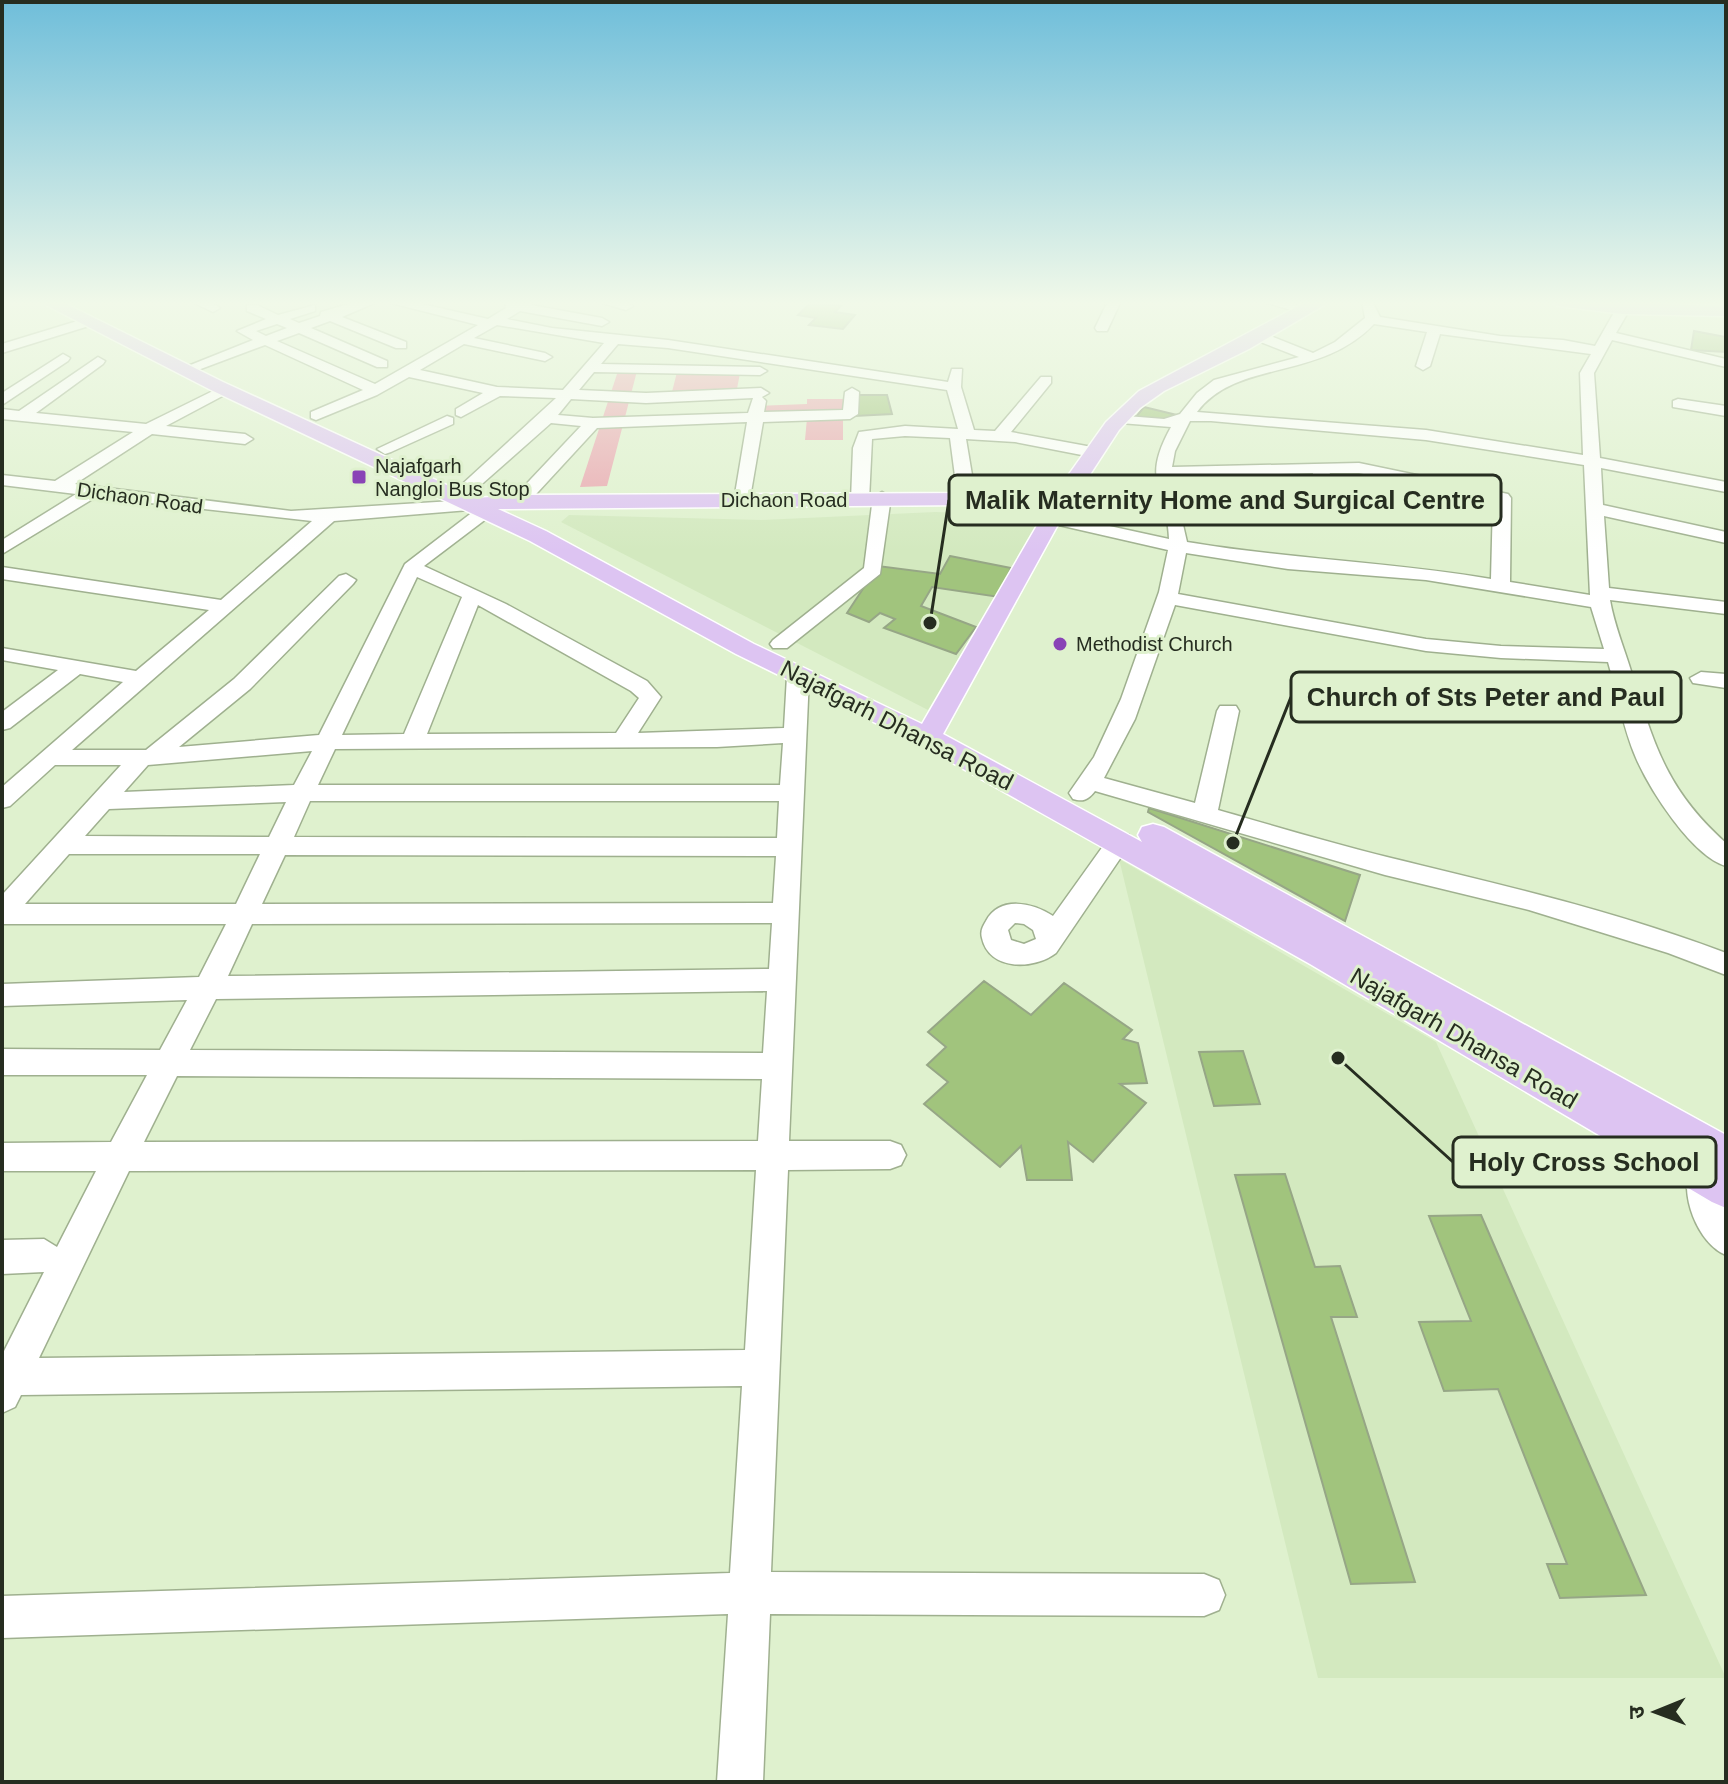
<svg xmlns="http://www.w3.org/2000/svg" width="1728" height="1784" font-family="Arial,'Noto Sans Devanagari',sans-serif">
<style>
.built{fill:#d3e9bf}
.green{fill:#e9a6af}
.building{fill:#a1c47d;stroke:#96a686;stroke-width:2}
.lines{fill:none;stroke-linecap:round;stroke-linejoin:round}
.minor-casing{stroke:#9fb08f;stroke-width:3}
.major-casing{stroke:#fff;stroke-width:3}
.minor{fill:#fff;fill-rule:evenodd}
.major{fill:#ddc4f2;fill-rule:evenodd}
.poi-dot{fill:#8943b6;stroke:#dff1ce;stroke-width:3}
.labels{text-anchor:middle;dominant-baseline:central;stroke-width:6;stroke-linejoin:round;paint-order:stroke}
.far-poi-label{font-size:20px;fill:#262d20;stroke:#dff1ce;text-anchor:start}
.far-street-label{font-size:20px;fill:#262d20;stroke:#dff1ce}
.street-label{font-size:24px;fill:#262d20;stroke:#dff1ce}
.leader{fill:none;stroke:#262d20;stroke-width:3}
.callout-dot{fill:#262d20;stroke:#dff1ce;stroke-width:3}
.callout{fill:#dff1ce;stroke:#262d20;stroke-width:3}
.callout-label{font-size:26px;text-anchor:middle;font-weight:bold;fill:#262d20}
</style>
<rect width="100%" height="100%" fill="#dff1ce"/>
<g class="built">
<path d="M935,512L1043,515L928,710L561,522L569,515L761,520Z"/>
<path d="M1119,859L1436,1042L1726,1678H1318Z"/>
</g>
<g class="green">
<path d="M618,371H637L607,486L580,487Z"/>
<path d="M677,372L740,373L736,394L671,396Z"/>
<path d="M807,399H847L845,411L758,414V406L807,404Z"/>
<path d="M843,417V440H805L807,418Z"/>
</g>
<g class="building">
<path d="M811,302L841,306L835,312L855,315L843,329L809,325L816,318L798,315Z"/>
<path d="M1694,331L1726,337V352L1691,350Z"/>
<path d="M858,395H887L892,414L855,416Z"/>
<path d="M1144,407L1181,416L1157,422L1135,418Z"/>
<path d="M950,556L1011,568L999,597L932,587L921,606L976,627L956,654L884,628L895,619L880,613L869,622L847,613L878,566L940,574Z"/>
<path d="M1149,808L1360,875L1345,921L1148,812Z"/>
<path d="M984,981L1031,1015L1064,983L1132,1030L1123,1039L1138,1043L1147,1083L1120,1084L1146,1103L1093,1162L1068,1142L1072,1180H1027L1021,1146L1000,1167L924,1104L948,1082L927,1065L946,1047L928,1032Z"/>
<path d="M1243,1051L1260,1104L1214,1106L1199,1052Z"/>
<path d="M1285,1174L1315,1267L1340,1266L1357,1317H1331L1415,1582L1351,1584L1235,1175Z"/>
<path d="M1481,1215L1646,1595L1560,1598L1547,1564H1567L1498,1389L1444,1391L1419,1322L1471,1321L1429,1216Z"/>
</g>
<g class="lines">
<g class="minor-casing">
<g id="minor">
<path d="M190,301H209L220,308L213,312Z"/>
<path d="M359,301H379L342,317L406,342V348H396L330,321L311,328L387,361V367H377L299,333L277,341L375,384L478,325L383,301H409L488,319L506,308L505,302L534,301L531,305L602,318L609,322L602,326L520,311L507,319L552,328L668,340L948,382L952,369H962L961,387L974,430L995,431L1041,377H1051V383L1011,432L1092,447L1100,452L1092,457L1015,442L966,439L976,499L967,504L958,499L950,438L905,436L872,439L869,500L860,505L851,500L853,448L859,432L905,426L958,429L947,390L668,348L618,344L601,364L760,367L767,371L760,375L594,372L579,390L646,393L761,388L769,393L762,397L766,401L764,412L843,410L845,392L852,388L859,392L858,414L850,419L763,422L749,504H737L734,500L747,422L597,428L526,505H514L511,501L514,497L581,426L551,423L474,491L468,492L459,487L556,398L500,396L461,417L456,415V409L483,393L409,377L377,395L316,420L311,418V412L363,390L265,345L190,373H180L178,370L253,340L237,331L266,319L247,311V305H257L278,315L315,305V311L290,319L299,323L320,316L321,312ZM277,324L287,328L266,336L256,331ZM497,325L604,343L563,390L497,387L420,370L464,344L545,361L552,357L545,353L474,338ZM753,398L748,413L593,418L558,415L571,399L646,403Z"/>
<path d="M596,301H623L633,306L626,310Z"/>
<path d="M1108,301H1121L1107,331H1097L1095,328Z"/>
<path d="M1261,301H1286L1308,309L1301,313Z"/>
<path d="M1362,301H1372L1380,317L1500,336L1563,340L1595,346L1616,309L1623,305L1630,309L1616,333L1726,359V367L1612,340L1594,373L1600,458L1726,482V492L1601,468L1603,505L1726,532V543L1604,516L1609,588L1726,602V614L1610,600C1614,624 1624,648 1631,671C1654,744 1666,790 1726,843V866C1692,856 1650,790 1636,758C1623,728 1617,693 1608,662L1501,658L1426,651L1175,605L1135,719L1104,778L1195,803L1217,711L1220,706H1236L1239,711L1218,810C1274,826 1331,843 1387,857C1502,885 1616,911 1726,953V975L1668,953L1529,910L1385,875L1095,791C1088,800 1083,802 1073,799L1069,793L1094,757L1121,699L1159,592L1168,550L1050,523L1041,518L1050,513L1169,539C1167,486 1140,483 1171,427L1120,423L1114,421V415L1164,419L1180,414L1197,393L1214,380L1299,357L1253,339V333H1263L1313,353L1335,342L1365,318ZM1374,324L1427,332L1416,366L1423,370L1430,366L1440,334L1591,354L1580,373L1583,455L1426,430L1197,412C1237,359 1320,381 1374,324ZM1190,421H1211L1426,440L1584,465L1590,595L1510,582L1511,498L1508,494L1359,463L1172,467L1175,451ZM1313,473L1310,484L1319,489L1325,488L1330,473H1359L1493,501L1491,579C1390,562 1288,559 1187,542L1172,477ZM1186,553L1288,569L1426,580L1591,607L1604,649L1501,646L1426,639L1178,594Z"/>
<path d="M87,318L94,322L92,325L2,353V344Z"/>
<path d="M63,354L70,358L68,361L2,405V393Z"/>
<path d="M98,357L105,361L103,364L36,413L146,424L225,385L230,386V392L166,426L245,434L253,439L245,444L152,434L75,484L291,511L469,500L478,505L469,510L334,521L72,750H146L234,679L339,576L346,574L356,580L353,584L250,689L179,747L319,735L405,564L478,508L484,507L493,512L490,516L424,566L506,604L647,681L661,697L638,733L784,728L787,676L790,671H806L809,676L789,1141H890L901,1145L906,1155L901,1165L890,1169L788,1170L771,1572L1204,1574L1219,1580L1225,1595L1219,1610L1204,1616L770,1614L763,1782H717L728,1614L2,1638V1596L730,1573L742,1386L21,1395L15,1407L2,1413V1355L44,1272L2,1274V1240L44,1239L57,1247L96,1171H2V1143L111,1142L147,1075H2V1049L160,1050L187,1000L2,1006V984L199,977L226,924H2V895L121,765H55L10,806L2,808V787L123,682L80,674L10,728L2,730V712L58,670L2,660V648L136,671L209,610L2,579V567L221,600L312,521L96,497L2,554V540L76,494L2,485V475L55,481L133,432L2,419V409L19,411ZM417,577L462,597L404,734L342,735ZM478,605L631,691L639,698L616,733L427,734ZM783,743L780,785H318L335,749L717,747ZM312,751L294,785L124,792L148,765ZM310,801H779L777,838L294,837ZM286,802L269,837L85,836L109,809ZM69,854H260L236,904H25ZM285,855L776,856L773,903L262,904ZM772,923L769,969L228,976L252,924ZM767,991L763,1053L190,1050L216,999ZM177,1076L762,1079L758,1141L144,1142ZM756,1170L745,1350L39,1358L129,1171Z"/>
<path d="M1678,399L1726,406V416L1673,407V401Z"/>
<path d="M447,416L453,418V424L391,452L385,454L377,449Z"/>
<path d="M882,492L891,497L880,574L787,648H773L770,644L773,640L864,568L873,497Z"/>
<path d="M1701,672L1726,674V688L1693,683L1690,678Z"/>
<path d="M1120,832L1129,835L1132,841L1056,953C1034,970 989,971 982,938C980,931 983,926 986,921C1000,895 1033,903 1053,916L1111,835ZM1015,923L1024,924L1033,930L1036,939L1024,944L1011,940L1008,930Z"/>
<path d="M1702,1161L1713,1165C1726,1193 1726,1225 1726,1255C1698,1244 1678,1193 1691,1165Z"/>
</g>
</g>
<g class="major-casing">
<g id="major">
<path d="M38,301H60L223,382L475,498L520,495L967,493L1062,484L1106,422L1139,391L1306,302L1331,301L1249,349L1164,391L1140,408L1119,430L1061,519L943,734L1142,842L1138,835L1142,827L1153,824L1164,827L1726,1135V1208L1712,1202L1310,964L926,748L736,654L530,541L211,390ZM1053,498L922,724L754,644L546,531L498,509L967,505Z"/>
<path d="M1550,301L1726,306V316L1623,314L1558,306Z"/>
</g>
</g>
<use href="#minor" class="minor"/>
<use href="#major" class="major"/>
</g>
<linearGradient id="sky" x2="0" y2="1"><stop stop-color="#6fbeda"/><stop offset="0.55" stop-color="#f1f9e9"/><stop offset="1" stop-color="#f1f9e9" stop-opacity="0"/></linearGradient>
<rect width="1728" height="551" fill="url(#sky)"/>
<g class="poi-dot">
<rect x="351" y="469" width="16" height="16" rx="4"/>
<circle cx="1060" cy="644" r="8"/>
</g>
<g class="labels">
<g class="far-poi-label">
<text x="375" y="466">Najafgarh<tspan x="375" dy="23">Nangloi Bus Stop</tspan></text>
<text x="1076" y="644">Methodist Church</text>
</g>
<g class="far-street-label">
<text transform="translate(140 498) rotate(8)">Dichaon Road</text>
<text x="784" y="500">Dichaon Road</text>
</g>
<g class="street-label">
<text transform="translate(897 725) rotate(27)">Najafgarh Dhansa Road</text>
<text transform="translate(1464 1038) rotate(30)">Najafgarh Dhansa Road</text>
</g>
</g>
<path class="leader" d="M930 623L949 500M1233 843L1291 697M1338 1058L1453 1162"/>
<g class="callout-dot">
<circle cx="930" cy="623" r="8"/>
<circle cx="1233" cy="843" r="8"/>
<circle cx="1338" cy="1058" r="8"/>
</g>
<g class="callout">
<rect x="949" y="475" width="552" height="50" rx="8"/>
<rect x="1291" y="672" width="390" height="50" rx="8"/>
<rect x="1453" y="1137" width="263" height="50" rx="8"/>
</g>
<g class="callout-label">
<text x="1225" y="509">Malik Maternity Home and Surgical Centre</text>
<text x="1486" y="706">Church of Sts Peter and Paul</text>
<text x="1584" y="1171">Holy Cross School</text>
</g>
<rect width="1728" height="1784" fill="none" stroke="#262d20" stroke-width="8"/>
<g transform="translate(1656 1712) rotate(269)" stroke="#dff1ce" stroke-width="6" paint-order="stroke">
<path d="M0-6L14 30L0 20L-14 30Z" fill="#262d20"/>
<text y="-12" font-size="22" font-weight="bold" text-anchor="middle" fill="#262d20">उ</text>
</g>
</svg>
